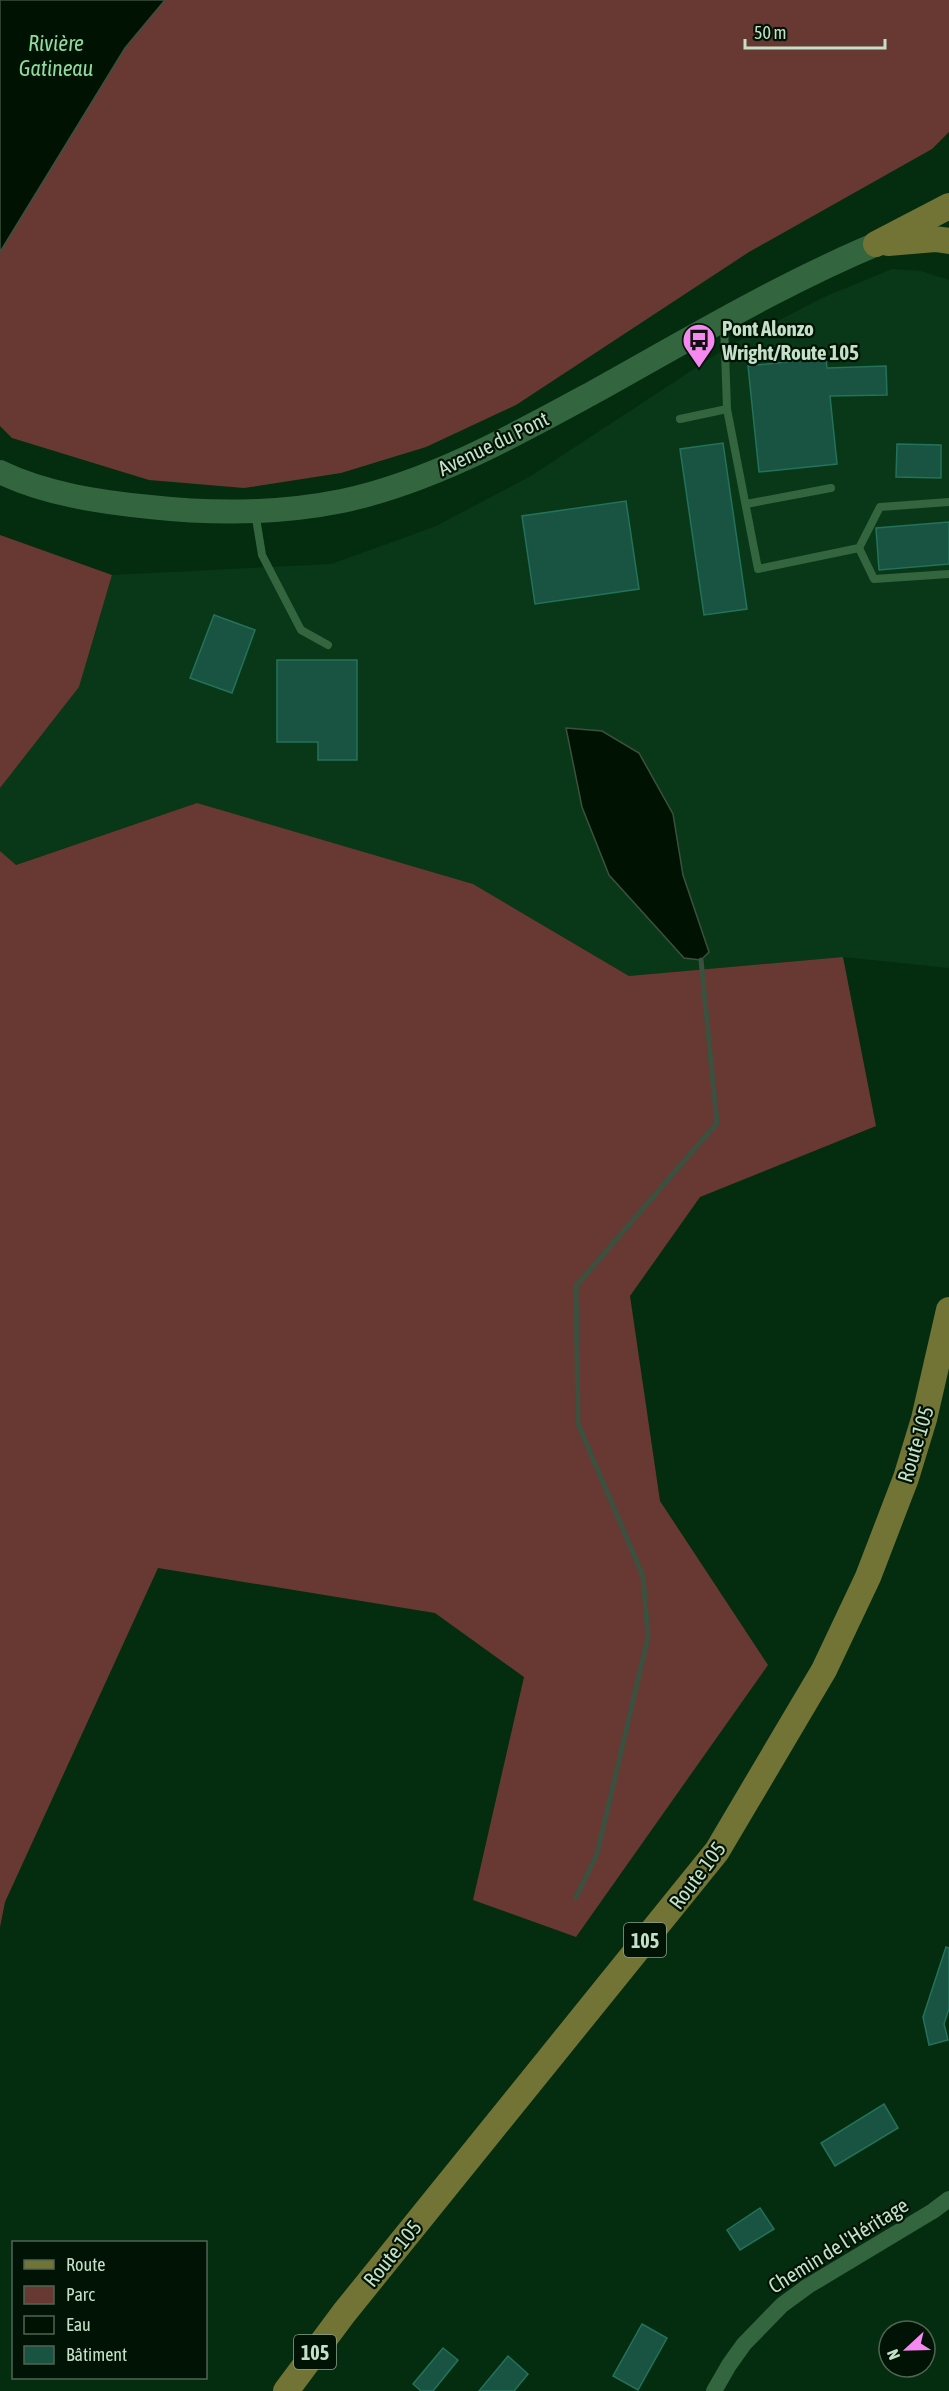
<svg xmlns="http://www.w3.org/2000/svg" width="949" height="2391" font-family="'Asap Condensed',sans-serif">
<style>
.built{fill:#093818}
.green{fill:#683932}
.water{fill:#001302;stroke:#3b503e;stroke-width:1.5}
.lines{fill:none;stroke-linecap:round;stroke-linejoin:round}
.stream{stroke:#3b503e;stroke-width:5}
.building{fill:#195341;stroke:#23725a;stroke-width:1.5}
.lane{stroke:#33663e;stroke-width:8}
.street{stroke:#33663e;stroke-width:16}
.secondary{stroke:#33663e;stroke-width:24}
.primary{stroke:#717435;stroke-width:26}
.labels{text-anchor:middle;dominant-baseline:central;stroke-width:4.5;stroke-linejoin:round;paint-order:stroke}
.shield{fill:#011304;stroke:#8aa28e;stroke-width:1.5}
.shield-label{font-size:20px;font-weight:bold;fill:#c5e0c9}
.poi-label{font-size:21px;font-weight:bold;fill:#c5e0c9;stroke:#011304;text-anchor:start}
.street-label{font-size:21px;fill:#c5e0c9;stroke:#011304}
.water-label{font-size:22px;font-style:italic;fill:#91db9e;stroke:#011304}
</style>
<rect width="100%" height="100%" fill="#042d10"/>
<path class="built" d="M892,269L921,271L949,280V968L843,957L629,976L473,884L197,803L15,865L0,851V788L79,687L112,575L331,564L434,527L531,476L729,346L822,298Z"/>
<g class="green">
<path d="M165,0H949V132L932,149L749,252L516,405L426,447L341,473L244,488L149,480L12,438L0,426V252L125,48Z"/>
<path d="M0,535L112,575L79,687L0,788Z"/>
<path d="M197,803L473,884L629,976L843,957L876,1126L700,1197L630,1296L660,1501L768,1665L576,1937L473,1900L524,1677L435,1613L158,1568L5,1902L0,1927V851L16,865Z"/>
</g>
<g class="water">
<path d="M0,0H165L125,48L0,252Z"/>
<path d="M566,728L602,731L639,753L673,814L683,875L709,952L701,960L684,958L609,875L582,807Z"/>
</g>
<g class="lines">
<path class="stream" d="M576,1897L597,1854L648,1637L643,1576L578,1424L576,1286L717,1123L701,960"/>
</g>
<g class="building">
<path d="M826,358L827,368L886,366L887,395L830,396L837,464L759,472L748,366Z"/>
<path d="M723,443L747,609L704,615L680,449Z"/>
<path d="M897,444L941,445V478L896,477Z"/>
<path d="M626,501L639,589L535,604L522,516Z"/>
<path d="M949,522V564L879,570L876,528Z"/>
<path d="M214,615L255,630L232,693L190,678Z"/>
<path d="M277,660H357V760H318V742H277Z"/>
<path d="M946,1947L949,1948V2009L944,2024L948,2040L929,2045L923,2017Z"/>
<path d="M884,2104L898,2128L835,2166L821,2143Z"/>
<path d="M760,2208L774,2229L740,2250L727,2230Z"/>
<path d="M642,2324L667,2338L638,2390L613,2376Z"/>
<path d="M443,2348L458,2360L433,2391H421L413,2384Z"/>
<path d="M508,2356L528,2374L514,2391H479Z"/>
</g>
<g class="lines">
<g class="lane">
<path d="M724,323L727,409L758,569L859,548L880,507L949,502"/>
<path d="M680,419L727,409"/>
<path d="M746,504L831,488"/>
<path d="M255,512L262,555L301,630L328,645"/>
<path d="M859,548L874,579L949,574"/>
</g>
<path class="street" d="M714,2391L729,2365L744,2344L782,2305L808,2286L933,2211L949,2199"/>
<path class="secondary" d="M0,472C45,494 100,502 150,507C214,514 278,514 342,501C431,482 515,435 594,392C691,338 791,278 894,237"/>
<g class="primary">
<path d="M888,243L935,239L949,241"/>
<path d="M876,244L949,206"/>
<path d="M286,2391L344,2313L717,1851L824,1670L868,1577L906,1478L924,1419L949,1310"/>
</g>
</g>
<defs>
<g id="bus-pin" transform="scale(1.725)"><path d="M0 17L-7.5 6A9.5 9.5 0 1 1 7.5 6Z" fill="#f589ef" stroke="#011304"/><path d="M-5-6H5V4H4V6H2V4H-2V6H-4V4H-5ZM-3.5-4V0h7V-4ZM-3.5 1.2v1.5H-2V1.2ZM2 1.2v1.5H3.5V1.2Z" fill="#111"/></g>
</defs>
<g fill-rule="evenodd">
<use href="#bus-pin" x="699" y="340"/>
</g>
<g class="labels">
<g class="shield">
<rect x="624" y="1923" width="42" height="34" rx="4.5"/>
<rect x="294" y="2335" width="42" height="34" rx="4.5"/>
</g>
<g class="shield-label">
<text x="645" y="1940">105</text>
<text x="315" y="2352">105</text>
</g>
<g class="poi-label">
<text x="722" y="328">Pont Alonzo<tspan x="722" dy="24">Wright/Route 105</tspan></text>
</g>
<g class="street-label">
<text transform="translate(493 443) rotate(-26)">Avenue du Pont</text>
<text transform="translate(915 1444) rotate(-73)">Route 105</text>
<text transform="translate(697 1875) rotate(-53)">Route 105</text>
<text transform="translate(838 2245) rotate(-32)">Chemin de l'Héritage</text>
<text transform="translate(392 2253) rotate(-51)">Route 105</text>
</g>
<g class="water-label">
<text x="56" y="43">Rivière<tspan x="56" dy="25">Gatineau</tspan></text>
</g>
</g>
<rect x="12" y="2241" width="195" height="138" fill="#011304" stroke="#4f6553" stroke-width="1.5"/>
<rect x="24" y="2260" width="30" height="9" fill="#717435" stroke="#4f6553" stroke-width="1.5"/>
<text x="66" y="2271" font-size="18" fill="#c5e0c9">Route</text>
<rect x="24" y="2286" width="30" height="18" fill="#683932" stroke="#4f6553" stroke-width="1.5"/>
<text x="66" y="2301" font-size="18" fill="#c5e0c9">Parc</text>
<rect x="24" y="2316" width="30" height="18" fill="#001302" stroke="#4f6553" stroke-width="1.5"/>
<text x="66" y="2331" font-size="18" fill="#c5e0c9">Eau</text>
<rect x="24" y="2346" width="30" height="18" fill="#195341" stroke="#4f6553" stroke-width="1.5"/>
<text x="66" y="2361" font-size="18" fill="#c5e0c9">Bâtiment</text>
<g transform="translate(907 2349) rotate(248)"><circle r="28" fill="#011304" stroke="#4f6553" stroke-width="1.5"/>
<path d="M0-4.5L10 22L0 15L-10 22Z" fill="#f589ef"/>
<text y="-9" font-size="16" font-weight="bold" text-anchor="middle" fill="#c5e0c9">N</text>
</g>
<path d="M745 39v9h140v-9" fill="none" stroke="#c5e0c9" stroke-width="3"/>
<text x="754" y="39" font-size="18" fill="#c5e0c9" stroke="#011304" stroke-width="4.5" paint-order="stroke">50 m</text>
</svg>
